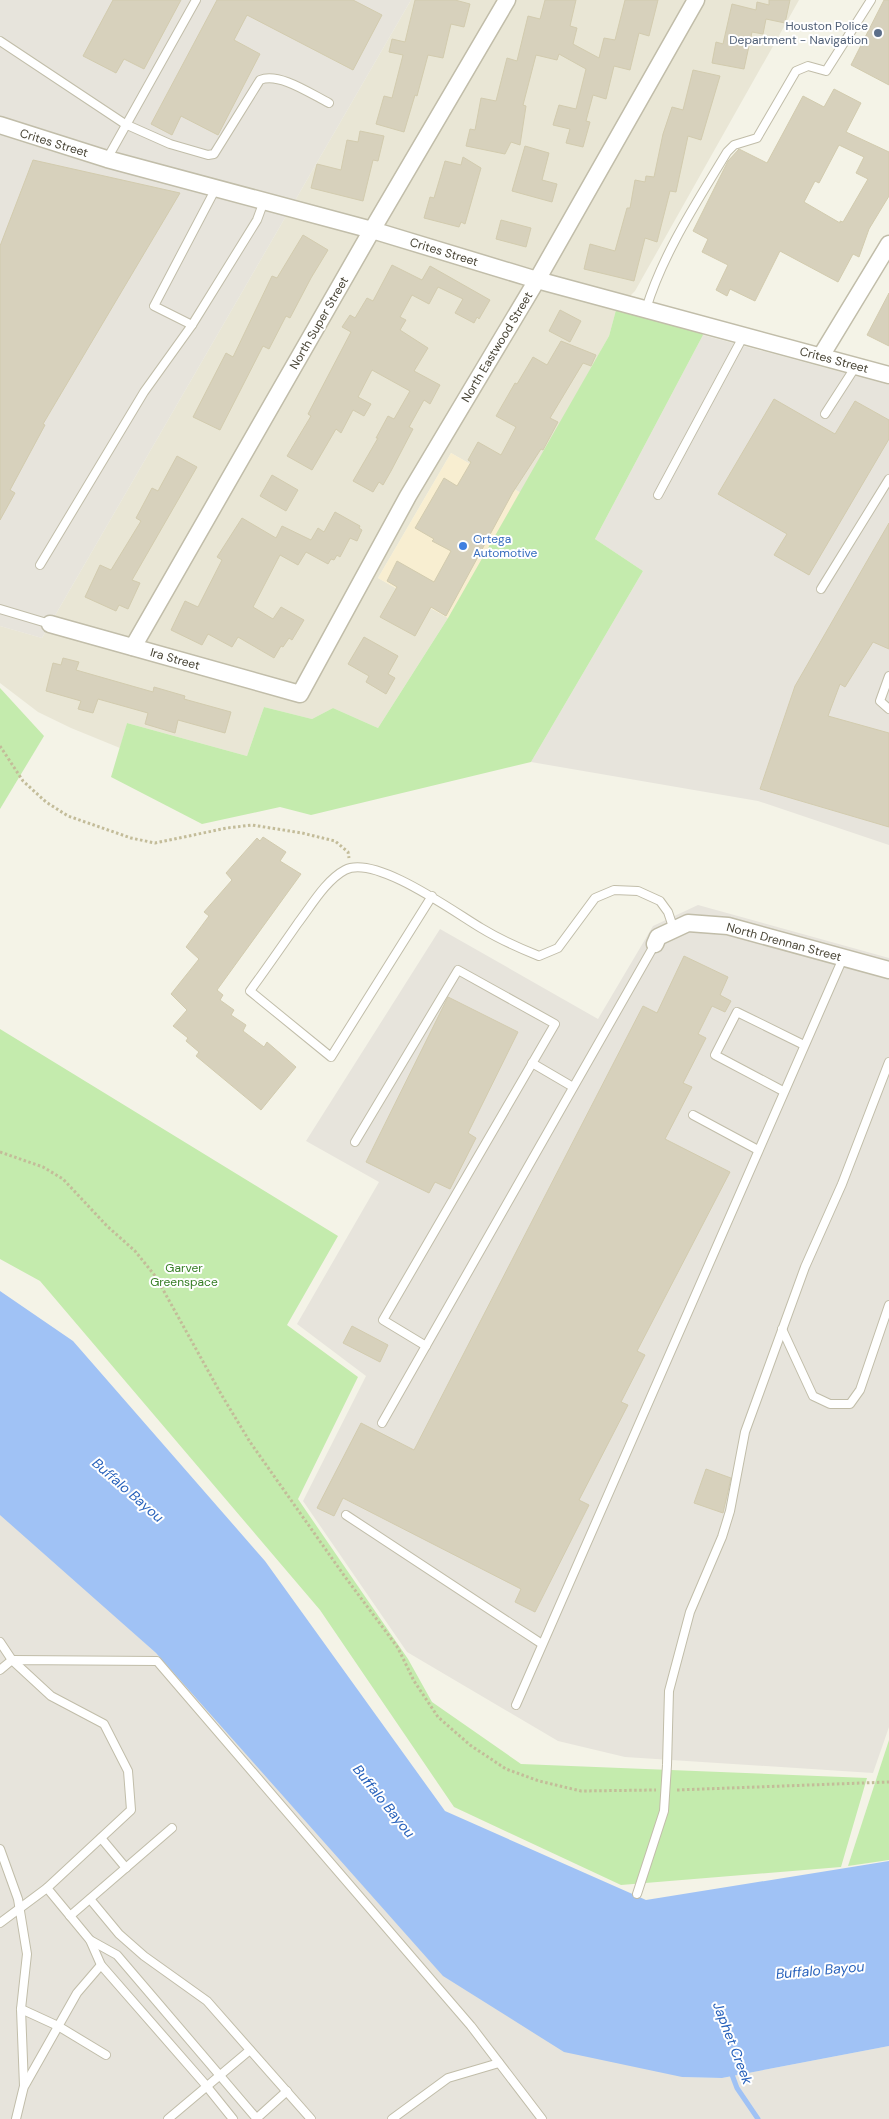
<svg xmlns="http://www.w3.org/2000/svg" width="889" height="2119" font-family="'DM Sans',sans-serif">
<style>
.residential{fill:#e9e6d5}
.commercial{fill:#f8eed1}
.industrial{fill:#e7e4dc}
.green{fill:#c4ebad}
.water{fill:#a0c2f5}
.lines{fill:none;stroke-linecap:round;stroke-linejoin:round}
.stream{stroke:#a0c2f5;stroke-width:5}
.building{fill:#d7d1bc;stroke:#d2cbae;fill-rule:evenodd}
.lane-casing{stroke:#c1bda9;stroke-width:10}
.street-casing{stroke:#c1bda9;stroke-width:19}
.path{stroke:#c3bc99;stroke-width:3;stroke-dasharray:2.5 2.5;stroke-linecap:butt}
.lane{stroke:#fff;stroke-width:8}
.street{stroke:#fff;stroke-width:16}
.service-dot{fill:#5c6f8a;stroke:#fff;stroke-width:2}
.shop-dot{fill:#3f7fe0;stroke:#fff;stroke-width:2}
.labels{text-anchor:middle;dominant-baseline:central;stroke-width:4;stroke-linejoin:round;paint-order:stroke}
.service-label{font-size:12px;fill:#4e5e75;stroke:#fff;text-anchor:end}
.street-label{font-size:12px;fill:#484435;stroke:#fff}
.shop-label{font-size:12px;fill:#366cbe;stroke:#fff;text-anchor:start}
.park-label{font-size:12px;fill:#367e25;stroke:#fff}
.water-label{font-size:14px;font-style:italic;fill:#2761bb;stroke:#fff}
</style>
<rect width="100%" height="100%" fill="#f4f3e7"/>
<path class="residential" d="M411,0H799L635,291L616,310L609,336L521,493L451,453L378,578L448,618L378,728L333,708L312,719L264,707L247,756L127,723L120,748L71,728L38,712L0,683V626L42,638Z"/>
<path class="commercial" d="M451,453L521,493L448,618L378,578Z"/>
<g class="industrial">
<path d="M0,0H411L42,638L0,626Z"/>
<path d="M703,335L889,385V845L758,801L531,762L643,571L595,539Z"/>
<path d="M698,905L889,958V1727L873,1773L625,1757L558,1741L407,1652L303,1501L366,1376L297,1324L379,1182L306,1141L440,929L598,1019L653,926Z"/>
<path d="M0,1512L156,1653L682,2077L722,2078L889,2046V2119H0Z"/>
</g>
<g class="green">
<path d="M616,310L701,332L703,335L595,539L643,571L531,762L311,815L280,807L202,824L111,777L127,723L247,756L264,707L312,719L333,708L378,728L448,618L609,336Z"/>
<path d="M0,688L44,736L0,809Z"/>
<path d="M0,1029L338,1236L287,1325L358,1377L298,1499L408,1659L432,1702L521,1764L867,1778L841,1867L621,1885L454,1807L320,1610L40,1281L0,1259Z"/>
<path d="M889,1740V1860L848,1866Z"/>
</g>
<path class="water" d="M0,1291L73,1341L265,1561L445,1811L646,1900L889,1861V2046L722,2078L682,2077L564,2052L443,1976L156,1653L0,1515Z"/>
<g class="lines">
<path class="stream" d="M731,2072L737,2088L758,2119"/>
</g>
<g class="building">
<path d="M113,0H181L144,69L124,59L116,73L83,56Z"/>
<path d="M217,0H353L382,15L353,70L247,15L234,40L260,54L218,135L181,116L172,135L151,124Z"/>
<path d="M415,0H455L470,4L464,27L451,24L443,58L428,55L417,96L415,95L404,132L376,124L384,96L392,98L403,55L389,52L392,39L405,42Z"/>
<path d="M545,0H576L570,26L577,28L573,44L599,58L604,38L615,40L625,0H658L649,36L639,33L630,70L614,66L606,99L593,95L586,121L590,122L583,147L566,143L570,129L553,125L559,105L576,109L586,69L559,54L557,60L536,55L523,105L526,106L520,145L511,142L505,154L466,146L470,129L475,130L481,98L496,101L507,58L517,61L528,16L540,19Z"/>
<path d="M769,0H790L785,23L766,19L763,34L752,32L744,69L712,63L716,42L723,44L732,4L756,10L757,2L769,5Z"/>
<path d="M884,0H889V85L851,65Z"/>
<path d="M693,70L720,76L701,140L688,136L676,192L670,191L657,242L645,238L634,281L584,269L590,244L615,251L627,208H630L635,180L645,182L646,176L654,177L663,134L672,107L683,110Z"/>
<path d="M834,89L861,103L846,132L889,152V196L869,229L859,257L853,254L838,282L780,251L755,301L730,289L727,296L716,290L728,265L702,252L708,239L693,231L728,161L739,149L767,163L803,96L824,107ZM839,145L864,157L856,173L868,179L843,222L840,221V223L804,202L815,181L819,183Z"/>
<path d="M360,131L384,136L378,161L373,160L363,201L311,188L317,164L341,170L347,140L358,142Z"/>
<path d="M525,146L549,153L542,180L557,184L552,202L512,191Z"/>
<path d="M463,157L481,168L465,224L461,222L459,227L424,218L430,197L434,198L445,161L461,165Z"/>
<path d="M33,160L180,193L43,424L45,425L10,490L15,493L0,520V246Z"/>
<path d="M501,220L531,228L526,247L496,239Z"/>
<path d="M303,235L328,250L311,278L290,318L286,316L269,349L263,346L220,430L193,417L226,353L233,357L272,276L277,278Z"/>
<path d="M392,265L422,280L430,266L490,300L479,319L477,317L474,323L455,313L463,299L438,287L429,304L412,295L400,317L406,320L400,330L428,348L414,371L440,385L430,404L424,400L409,427L413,429L391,471L383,485L379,482L373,492L353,481L378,438H376L388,416L394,419L410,391L372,370L358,397L371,404L364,416L353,410L341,433L336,429L312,470L287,456L311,416L308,414L351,332L342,327L350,315L355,318L367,298L373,301Z"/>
<path d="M889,293V346L867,335Z"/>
<path d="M560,310L581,321L570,342L549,331Z"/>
<path d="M561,341L596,355L591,366L583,363L550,418L558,422L543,450L541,449L513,492L446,616L431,607L415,636L380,617L397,587L387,581L397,561L434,582L451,551L432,541L434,539L415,528L444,478L457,486L471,462L468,460L478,442L501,455L516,427L496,416L515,383L517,384L533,357L547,365Z"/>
<path d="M774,399L835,434L855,401L889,420V439L809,575L774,555L787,534L718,494Z"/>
<path d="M177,456L197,467L132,580L140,583L128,609L119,605L116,611L85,597L100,565L111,570L141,521L136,518L152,488L158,491Z"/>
<path d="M272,475L298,490L286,511L260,496Z"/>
<path d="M335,512L360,526L359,528L362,530L357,541L350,538L340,557L337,555L334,560L331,559L328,564L306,552L298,565L280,555L253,607L273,619L281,607L304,620L292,640L289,638L283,647L281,646L274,658L238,637L232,647L208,634L202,645L171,630L185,601L198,607L222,560L217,557L242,518L276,538L282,526L311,540L318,528L324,532Z"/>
<path d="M889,523V649L873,642L845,687L840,684L828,716L889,733V827L760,789L795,686Z"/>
<path d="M364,637L398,656L388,674L395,678L386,694L366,682L369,676L348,664Z"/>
<path d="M63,658L79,662L76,670L153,692L154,687L185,696L184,699L231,712L225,733L178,720L175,733L145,724L148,713L98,699L93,713L78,709L81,701L46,691L53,663L61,665Z"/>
<path d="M263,837L286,852L280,861L301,874L217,990L223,995L220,1000L234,1010L231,1015L246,1025L243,1031L264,1047L267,1042L296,1067L261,1110L196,1056L199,1052L186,1041L188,1038L173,1026L187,1010L171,994L199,959L186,947L209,916L204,912L232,880L226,873L257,838L260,841Z"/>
<path d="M684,956L728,977L720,995L731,1001L725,1012L712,1006L698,1034L706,1038L683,1083L692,1087L665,1139L730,1172L637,1351L645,1355L621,1402L628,1405L579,1500L589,1505L535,1612L515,1602L521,1589L343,1498L334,1516L317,1508L361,1423L414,1450L643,1006L657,1013Z"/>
<path d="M448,997L518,1032L468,1133L476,1138L450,1189L435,1182L429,1193L366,1162Z"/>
<path d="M352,1326L388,1345L380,1362L343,1343Z"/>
<path d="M706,1469L731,1478L723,1513L694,1503Z"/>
</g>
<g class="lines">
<g class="lane-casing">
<g id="lane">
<path d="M0,41L125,124L170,144L208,155L214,154L260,80C279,72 311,94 329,103"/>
<path d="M107,159L196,0"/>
<path d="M646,309C663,253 697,202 727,152L734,145L757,138L796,71L808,66L826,71L871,0"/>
<path d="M192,325L257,220L264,201"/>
<path d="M825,414L856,366"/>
<path d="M658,495L744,335"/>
<path d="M40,565L144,392L192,325L154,306L216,188"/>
<path d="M821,589L889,479"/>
<path d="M0,609L50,624"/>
<path d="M889,676L880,701L889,709"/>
<path d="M432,896L331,1057L250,991C266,969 282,946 298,923C311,906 326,880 345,870C375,854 454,912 481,928C499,939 519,948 539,956L558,948L595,898L614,890L638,891L660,901L668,912L674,930"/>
<path d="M532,1063L573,1087"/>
<path d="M783,1091L715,1055L737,1012L804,1045"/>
<path d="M693,1115L758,1150"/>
<path d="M355,1142L458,970L555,1024L383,1320L426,1346"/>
<path d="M782,1329L813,1396L830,1404H850L860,1390L889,1305"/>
<path d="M382,1423L655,944"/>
<path d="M346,1515L542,1644"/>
<path d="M0,1642L12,1660L51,1696L104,1724L128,1771L131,1810L47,1888"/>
<path d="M0,1670L12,1660L157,1661L471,2026L542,2119"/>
<path d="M516,1705L843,958"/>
<path d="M101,1838L126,1868"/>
<path d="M0,1849L18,1899L27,1954L21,2009L24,2086L16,2119"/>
<path d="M637,1894L664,1811L667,1765L669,1691L690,1612L722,1537L730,1511L745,1432L805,1267L842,1184L889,1062"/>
<path d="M90,1899L119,1934L144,1956L207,2001L311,2119"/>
<path d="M70,1916L172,1828"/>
<path d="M0,1923L47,1888L90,1940L101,1965L204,2083L233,2119"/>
<path d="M90,1940L117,1955L257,2119"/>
<path d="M21,2009L58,2026L106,2055"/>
<path d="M25,2085L77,1993L101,1965"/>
<path d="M168,2119L250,2050"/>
<path d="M256,2119L287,2091"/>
<path d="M392,2119L448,2078L499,2063"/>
</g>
</g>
<g class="street-casing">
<g id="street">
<path d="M0,125L107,159L372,230L537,280L889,375"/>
<path d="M821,356L889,244"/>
<path d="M50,624L300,694L408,496L537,280L696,0"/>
<path d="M133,647L372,230L507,0"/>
<path d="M655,944L658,937L688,923L728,926L889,970"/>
</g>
</g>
<g class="path">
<path d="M0,746L23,781L46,802L68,816L131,838L155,843L227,828L252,825L302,833L335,841L348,852L349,858"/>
<path d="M0,1152L43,1167L63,1179L107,1226L135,1251L156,1277L221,1394L250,1442L343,1574L398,1648L414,1681L438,1717L470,1745L506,1769L539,1781L581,1791L656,1790"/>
<path d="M677,1790L889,1782"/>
</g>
<use href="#lane" class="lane"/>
<use href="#street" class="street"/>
</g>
<circle class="service-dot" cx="878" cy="33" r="5"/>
<circle class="shop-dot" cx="463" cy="546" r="5"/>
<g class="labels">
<g class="service-label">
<text x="868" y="26">Houston Police<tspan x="868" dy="14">Department - Navigation</tspan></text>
</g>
<g class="street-label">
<text transform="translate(54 143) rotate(17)">Crites Street</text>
<text transform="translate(444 252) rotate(17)">Crites Street</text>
<text transform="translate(319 323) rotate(-60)">North Super Street</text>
<text transform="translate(497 347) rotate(-59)">North Eastwood Street</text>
<text transform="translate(834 360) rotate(15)">Crites Street</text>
<text transform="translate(175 659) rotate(16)">Ira Street</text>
<text transform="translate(784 942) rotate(15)">North Drennan Street</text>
</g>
<g class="shop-label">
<text x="473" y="539">Ortega<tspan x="473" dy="14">Automotive</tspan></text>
</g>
<g class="park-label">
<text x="184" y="1268">Garver<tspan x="184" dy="14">Greenspace</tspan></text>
</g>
<g class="water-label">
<text transform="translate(128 1490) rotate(41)">Buffalo Bayou</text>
<text transform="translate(384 1801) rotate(51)">Buffalo Bayou</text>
<text transform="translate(820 1970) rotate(-5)">Buffalo Bayou</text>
<text transform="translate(733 2043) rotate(69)">Japhet Creek</text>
</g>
</g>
</svg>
